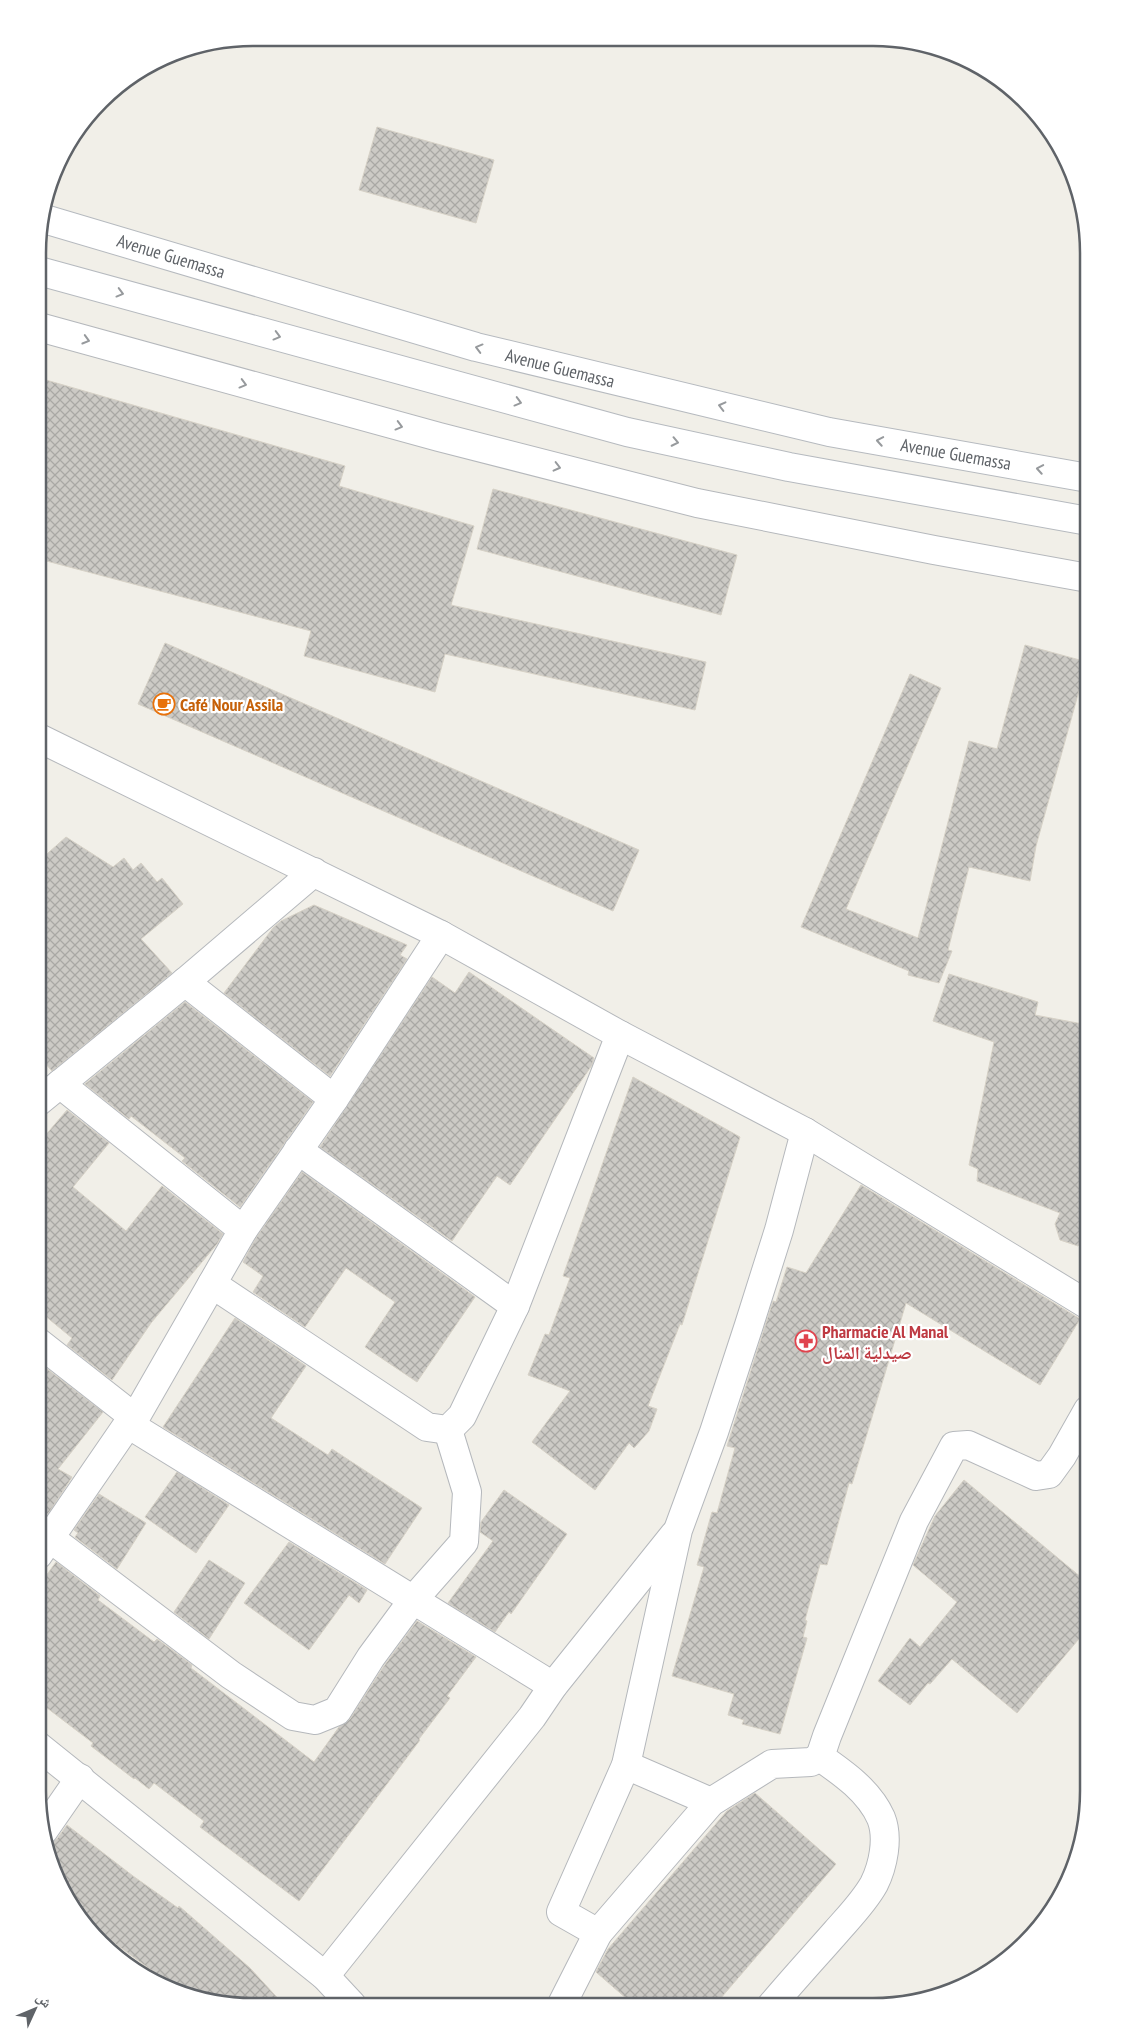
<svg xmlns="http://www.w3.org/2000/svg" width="1126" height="2044" font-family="'PT Sans Narrow','Noto Naskh Arabic',sans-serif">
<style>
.building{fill:url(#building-cross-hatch);stroke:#d6d1c6}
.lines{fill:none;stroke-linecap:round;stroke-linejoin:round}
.minor-casing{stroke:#b5b8bc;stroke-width:30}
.secondary-casing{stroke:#b6babf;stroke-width:30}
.minor{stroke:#fff;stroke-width:28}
.secondary{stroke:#fff;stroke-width:28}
.oneway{stroke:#979a9d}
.labels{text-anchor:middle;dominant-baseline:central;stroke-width:4.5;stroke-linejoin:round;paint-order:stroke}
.street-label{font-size:18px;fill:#5f6368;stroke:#fff}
.food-label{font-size:18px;font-weight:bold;fill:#c56008;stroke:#fff;text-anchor:start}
.health-label{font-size:18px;font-weight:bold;fill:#be3a42;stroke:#fff;text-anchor:start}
.rim{fill:none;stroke:#5f6368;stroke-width:2.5}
</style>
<defs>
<pattern id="building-cross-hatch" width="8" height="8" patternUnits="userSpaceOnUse" patternTransform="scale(1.25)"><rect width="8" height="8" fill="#cccac5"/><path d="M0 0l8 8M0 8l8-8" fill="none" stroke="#a9a8a4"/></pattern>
</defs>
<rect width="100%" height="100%" fill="#f1efe8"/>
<g class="building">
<path d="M377,127L494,160L476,223L359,190Z"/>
<path d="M39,378L345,466L339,486L474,526L451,605L706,662L695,710L445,654L435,692L304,656L311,631L39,559Z"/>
<path d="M493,489L737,555L721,615L477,549Z"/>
<path d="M165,643L639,850L613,911L138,704Z"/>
<path d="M1025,645L1087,662L1036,846L1030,881L969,867L948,950L952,951L939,983L908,975L909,971L801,927L910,674L941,688L846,909L918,938L969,741L997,749Z"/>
<path d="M66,837L113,867L124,858L133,870L141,863L157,882L162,878L183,904L141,939L172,973L52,1071L38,1055L39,861Z"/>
<path d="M314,905L407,945L400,955L407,959L330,1076L224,993L273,928L281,921Z"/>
<path d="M469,972L594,1058L592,1065L510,1185L497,1176L452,1241L320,1147L432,977L455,993Z"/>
<path d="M949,974L1038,1002L1035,1015L1088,1025V1034L1079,1065L1088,1067V1234L1078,1246L1060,1240L1055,1224L1060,1213L977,1181L978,1169L969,1165L994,1042L933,1021Z"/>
<path d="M185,1002L313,1102L240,1207L182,1161L185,1158L131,1116L129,1119L85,1084Z"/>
<path d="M633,1077L740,1137L682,1325L680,1324L648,1406L657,1409L649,1431L634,1448L629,1443L595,1490L532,1442L570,1391L528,1375L545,1334L549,1335L570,1278L563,1276Z"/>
<path d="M67,1110L109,1143L73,1187L126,1231L162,1186L223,1234L217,1244L151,1323L112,1380L67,1345L72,1338L38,1310V1144Z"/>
<path d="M302,1172L475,1297L417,1382L365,1347L395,1302L346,1268L305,1327L253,1292L263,1276L243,1262L256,1238Z"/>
<path d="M861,1185L1080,1319L1040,1385L906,1303L852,1484L849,1483L827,1565L820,1564L805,1620L807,1621L803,1637L807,1638L780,1734L742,1724L744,1720L728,1715L734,1694L672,1676L704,1567L697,1565L712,1512L717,1513L735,1448L727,1446L773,1301L776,1302L787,1267L806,1273Z"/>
<path d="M235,1318L306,1366L271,1418L328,1455L332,1449L422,1508L385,1564L163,1427Z"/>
<path d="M47,1369L103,1412L58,1469L72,1477L48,1514L38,1507V1380Z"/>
<path d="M177,1472L229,1505L196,1553L145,1517Z"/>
<path d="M964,1480L1088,1583V1628L1017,1713L952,1659L930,1684L928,1683L910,1705L878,1681L910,1638L920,1647L957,1602L913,1565L935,1516Z"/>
<path d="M504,1490L567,1534L511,1614L509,1612L495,1632L448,1603L493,1541L480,1532L481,1522Z"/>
<path d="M99,1494L146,1523L117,1569L75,1537L78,1533L74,1530Z"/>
<path d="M289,1542L367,1590L359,1603L349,1595L309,1650L244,1603Z"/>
<path d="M209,1560L245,1583L209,1639L174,1612Z"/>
<path d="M56,1562L100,1596L98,1600L154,1642L157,1639L192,1665L191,1668L314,1762L339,1727L350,1719L384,1666L417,1621L476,1657L447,1696L450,1698L419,1739L420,1740L299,1901L200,1827L204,1821L154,1783L149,1789L135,1778L134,1779L91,1746L93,1743L38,1701V1587Z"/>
<path d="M755,1793L836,1864L714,2006H635L596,1972L608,1949L727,1811Z"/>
<path d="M67,1825L133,1876L178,1908L179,1906L250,1968L284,2005H225L184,1994L80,1918L49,1861L46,1845L57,1839Z"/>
</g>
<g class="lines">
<g class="minor-casing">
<g id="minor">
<path d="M39,327L439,437L697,503L934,550L1088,578"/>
<path d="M39,738L441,935L620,1035L805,1132L1088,1305"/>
<path d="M185,982L334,1099"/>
<path d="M60,1084L243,1230"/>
<path d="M38,1102L185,982L314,872"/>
<path d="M298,1150L515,1306"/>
<path d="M212,1284L427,1427L448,1430L462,1416L515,1306L620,1035"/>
<path d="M38,1342L135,1418"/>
<path d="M128,1424L553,1686"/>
<path d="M38,1529L231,1675L293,1716L315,1720L337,1711L371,1657L413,1600L464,1542L467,1492L448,1430"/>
<path d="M38,1555L128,1424L135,1418L243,1230L334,1099L441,935"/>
<path d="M38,1746L325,1976L352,2005"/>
<path d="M626,1765L711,1802"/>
<path d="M44,1830L80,1778"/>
<path d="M598,1933L711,1802L772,1764L811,1762L820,1757"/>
<path d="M325,1976L532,1717L553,1686L674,1535"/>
<path d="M561,2006L598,1933L561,1912L626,1765L678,1530L714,1432L749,1325L779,1230L805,1132"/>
<path d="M771,2006C792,1981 814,1957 836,1932C849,1917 864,1902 874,1884C883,1866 889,1838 881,1818C869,1791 843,1773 820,1757L827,1736L914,1521L954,1446L968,1445L1036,1476L1049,1474L1062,1456L1088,1410"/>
</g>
</g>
<g class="secondary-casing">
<g id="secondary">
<path d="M41,218L476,347L829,432L1088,478"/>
<path d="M39,271L627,432L789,467L1088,521"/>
</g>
</g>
<use href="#minor" class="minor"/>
<use href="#secondary" class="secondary"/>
</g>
<defs><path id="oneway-chevron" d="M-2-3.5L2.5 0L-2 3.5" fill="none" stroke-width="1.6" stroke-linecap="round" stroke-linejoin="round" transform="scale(1.25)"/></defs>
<g class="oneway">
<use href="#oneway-chevron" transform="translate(120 293) rotate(15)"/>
<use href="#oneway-chevron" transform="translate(277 336) rotate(15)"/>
<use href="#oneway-chevron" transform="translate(86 340) rotate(16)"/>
<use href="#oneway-chevron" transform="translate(479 348) rotate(-165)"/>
<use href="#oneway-chevron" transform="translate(243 384) rotate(15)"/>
<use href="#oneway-chevron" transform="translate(518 402) rotate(15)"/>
<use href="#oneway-chevron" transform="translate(722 406) rotate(-166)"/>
<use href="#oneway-chevron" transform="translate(399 426) rotate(15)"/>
<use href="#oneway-chevron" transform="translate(880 441) rotate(-170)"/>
<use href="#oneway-chevron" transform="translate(675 442) rotate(12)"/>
<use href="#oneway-chevron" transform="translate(557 467) rotate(14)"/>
<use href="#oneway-chevron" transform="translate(1040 469) rotate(-170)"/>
</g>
<defs>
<g id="cafe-ring" transform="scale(1.125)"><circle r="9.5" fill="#fff" stroke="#e8710a" stroke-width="1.5"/><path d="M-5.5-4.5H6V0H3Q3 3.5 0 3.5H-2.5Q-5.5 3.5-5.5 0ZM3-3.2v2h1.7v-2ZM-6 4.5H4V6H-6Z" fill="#e8710a"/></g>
<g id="pharmacy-ring" transform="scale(1.125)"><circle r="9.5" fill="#fff" stroke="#e0444e" stroke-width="1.5"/><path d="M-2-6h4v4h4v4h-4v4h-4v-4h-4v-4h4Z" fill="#e0444e"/></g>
</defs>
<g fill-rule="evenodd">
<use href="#cafe-ring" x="164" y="704"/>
<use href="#pharmacy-ring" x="806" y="1341"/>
</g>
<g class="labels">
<g class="street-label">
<text transform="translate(171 256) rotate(17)">Avenue Guemassa</text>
<text transform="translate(560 368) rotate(14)">Avenue Guemassa</text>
<text transform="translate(956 454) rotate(10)">Avenue Guemassa</text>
</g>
<g class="food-label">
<text x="180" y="704">Café Nour Assila</text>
</g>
<g class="health-label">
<text x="822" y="1331">Pharmacie Al Manal<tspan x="822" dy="21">صيدلية المنال</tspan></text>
</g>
</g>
<path d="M0 0H1126V2044H0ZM253 46H873A207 207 0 0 1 1080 253V1791A207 207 0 0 1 873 1998H253A207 207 0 0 1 46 1791V253A207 207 0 0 1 253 46Z" fill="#fff" fill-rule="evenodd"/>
<path class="rim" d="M253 46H873A207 207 0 0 1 1080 253V1791A207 207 0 0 1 873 1998H253A207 207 0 0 1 46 1791V253A207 207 0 0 1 253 46Z"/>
<g transform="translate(35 2009) rotate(46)" stroke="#ffffff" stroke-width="4" paint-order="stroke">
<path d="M0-4L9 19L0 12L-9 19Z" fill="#5f6368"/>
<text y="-8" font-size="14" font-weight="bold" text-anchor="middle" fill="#5f6368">ش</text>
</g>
</svg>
